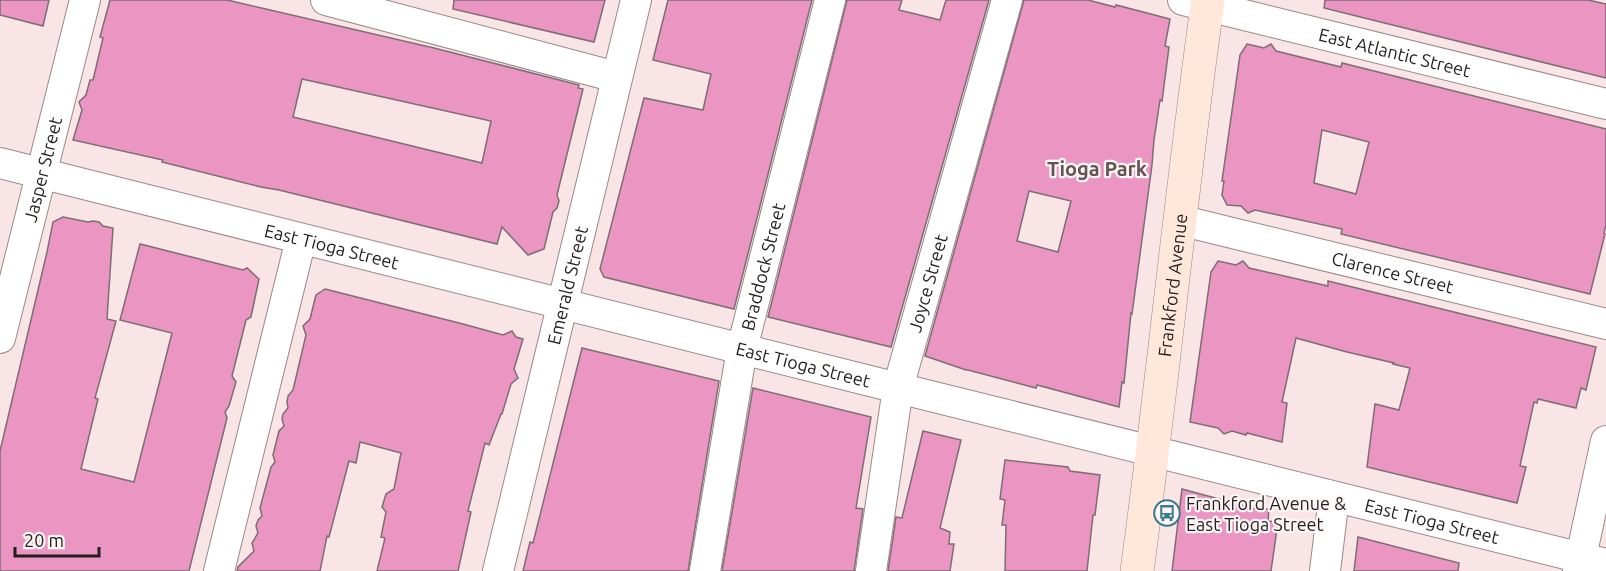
<svg xmlns="http://www.w3.org/2000/svg" width="1606" height="571" font-family="Ubuntu,sans-serif">
<style>
.building{fill:#eb95c2;stroke:#7c6e74;stroke-width:1.5;fill-rule:evenodd}
.lines{fill:none;stroke-linecap:round;stroke-linejoin:round}
.street-casing{stroke:#9b8989;stroke-width:32}
.secondary-casing{stroke:#9b8989;stroke-width:34}
.street{stroke:#fff;stroke-width:30}
.secondary{stroke:#ffe8da;stroke-width:33}
.labels{text-anchor:middle;dominant-baseline:central;stroke-width:4.5;stroke-linejoin:round;paint-order:stroke}
.street-label{font-size:18px;fill:#241e1e;stroke:#fef6f5}
.poi-label{font-size:18px;fill:#241e1e;stroke:#fef6f5;text-anchor:start}
.neighbourhood-label{font-size:20px;font-weight:bold;fill:#635353;stroke:#fef6f5}
</style>
<rect width="100%" height="100%" fill="#f9e5e5"/>
<g class="building">
<path d="M0,0H49L43,26L0,15Z"/>
<path d="M110,0H227L434,48L579,85L578,88L583,89L557,195L559,201L557,208L553,212L544,249L528,255L502,227L497,244L279,190L261,187L162,162L163,160L73,140L82,110L79,102L86,95L90,80H93L103,38L100,37ZM302,79L491,121L482,163L293,117Z"/>
<path d="M454,0H605L594,42L453,9Z"/>
<path d="M668,0H812L734,309L604,277L600,269L644,98L703,110L711,74L653,60Z"/>
<path d="M847,0H902L899,10L940,20L946,0H989L891,347L768,317Z"/>
<path d="M1024,0H1088L1115,7L1116,5L1170,19L1165,46L1169,47L1162,101L1160,100L1154,140L1152,165L1132,314L1131,313L1124,383L1122,382L1119,407L1037,385L1036,388L968,370H966L925,356ZM1029,191L1071,201L1058,252L1017,241Z"/>
<path d="M1325,0H1588L1606,4V78L1324,8Z"/>
<path d="M1247,44L1264,48L1271,44L1276,51L1341,67L1342,63L1606,129V225L1604,233L1605,234L1590,294L1341,234L1342,229L1255,210L1248,213L1241,206L1227,205L1222,195L1224,181H1222L1240,55ZM1322,130L1369,142L1356,194L1314,183Z"/>
<path d="M63,217L88,222L93,221L99,222L103,226L113,228L107,319L116,321L95,398L98,399L81,469L134,482L172,333L120,320L140,244L243,270L247,268L259,279L251,317L246,320L232,376L236,382L229,406L225,412L227,418L189,571H0V451L47,252L53,222Z"/>
<path d="M1218,261L1236,265L1243,261L1249,268L1328,286V281L1596,347L1586,390L1581,388L1576,408L1538,399L1537,403L1534,402L1520,466L1526,467L1517,503L1367,467L1375,404L1399,410L1410,368L1393,364L1394,363L1347,352L1296,338L1282,402L1287,403L1282,442L1247,433L1246,435L1232,431L1224,434L1218,428L1190,422L1211,272Z"/>
<path d="M325,289L463,324L503,335L512,331L516,337L523,339L514,369L518,378L511,384L502,414H501L489,445L485,443L468,511L471,512L458,571H377L385,538L381,537L386,512L382,507L386,494L394,489L401,453L360,442L356,463L349,461L329,537L327,536L320,571H237L238,567L254,551L252,543L258,533L256,526L258,520L262,516L260,508L271,467L275,462L273,455L279,431L284,426L282,419L283,414L288,408L287,402L288,396L293,390L306,335L303,326L310,319L316,295Z"/>
<path d="M582,348L719,381L688,571H523L530,542L533,543Z"/>
<path d="M753,388L871,417L856,508L863,509L854,571H722Z"/>
<path d="M923,431L961,440L940,528L950,532L949,544H954L950,571H888L896,517L902,518Z"/>
<path d="M1005,460L1068,467L1070,471L1100,475L1095,515H1093L1087,571H1005L1006,525H1002L1005,500L1000,499Z"/>
<path d="M1182,489L1256,509H1269L1268,521L1278,522L1271,571H1172Z"/>
<path d="M1358,537L1459,563L1458,571H1354Z"/>
</g>
<g class="lines">
<g class="street-casing">
<g id="street">
<path d="M326,0L616,77"/>
<path id="s1" d="M1183,0L1606,104"/>
<path id="s2" d="M0,163L898,388L1606,564"/>
<path id="s3" d="M1179,220L1606,324"/>
<path id="s4" d="M0,338L85,0"/>
<path d="M219,571L301,239"/>
<path id="s5" d="M498,571L636,0"/>
<path id="s6" d="M705,571L742,349L830,0"/>
<path id="s7" d="M871,571L898,388L1007,0"/>
<path d="M1325,571L1334,497"/>
<path d="M1578,571L1606,441"/>
</g>
</g>
<g class="secondary-casing">
<g id="secondary">
<path id="s8" d="M1137,571C1163,381 1181,190 1208,0"/>
</g>
</g>
<use href="#street" class="street"/>
<use href="#secondary" class="secondary"/>
</g>
<defs>
<g id="bus-ring" transform="scale(1.35)"><circle r="9.5" fill="#fef6f5" stroke="#3a798d" stroke-width="1.5"/><path d="M-5-6H5V4H4V6H2V4H-2V6H-4V4H-5ZM-3.5-4V0h7V-4ZM-3.5 1.2v1.5H-2V1.2ZM2 1.2v1.5H3.5V1.2Z" fill="#3a798d"/></g>
</defs>
<g fill-rule="evenodd">
<use href="#bus-ring" x="1167" y="513"/>
</g>
<g class="labels">
<g class="street-label">
<text stroke="none"><textPath href="#s1" startOffset="218">East Atlantic Street</textPath></text>
<text stroke="none"><textPath href="#s4" startOffset="174">Jasper Street</textPath></text>
<text stroke="none"><textPath href="#s2" startOffset="342">East Tioga Street</textPath></text>
<text stroke="none"><textPath href="#s6" startOffset="310">Braddock Street</textPath></text>
<text stroke="none"><textPath href="#s3" startOffset="220">Clarence Street</textPath></text>
<text stroke="none"><textPath href="#s7" startOffset="294">Joyce Street</textPath></text>
<text stroke="none"><textPath href="#s8" startOffset="288">Frankford Avenue</textPath></text>
<text stroke="none"><textPath href="#s5" startOffset="294">Emerald Street</textPath></text>
<text stroke="none"><textPath href="#s2" startOffset="828">East Tioga Street</textPath></text>
<text stroke="none"><textPath href="#s2" startOffset="1476">East Tioga Street</textPath></text>
</g>
<g class="poi-label">
<text x="1186" y="503">Frankford Avenue &amp;<tspan x="1186" dy="21">East Tioga Street</tspan></text>
</g>
<g class="neighbourhood-label">
<text x="1097" y="168">Tioga Park</text>
</g>
</g>
<path d="M15 547v9h84v-9" fill="none" stroke="#241e1e" stroke-width="3"/>
<text x="24" y="547" font-size="18" fill="#241e1e" stroke="#fef6f5" stroke-width="4.5" paint-order="stroke">20 m</text>
</svg>
